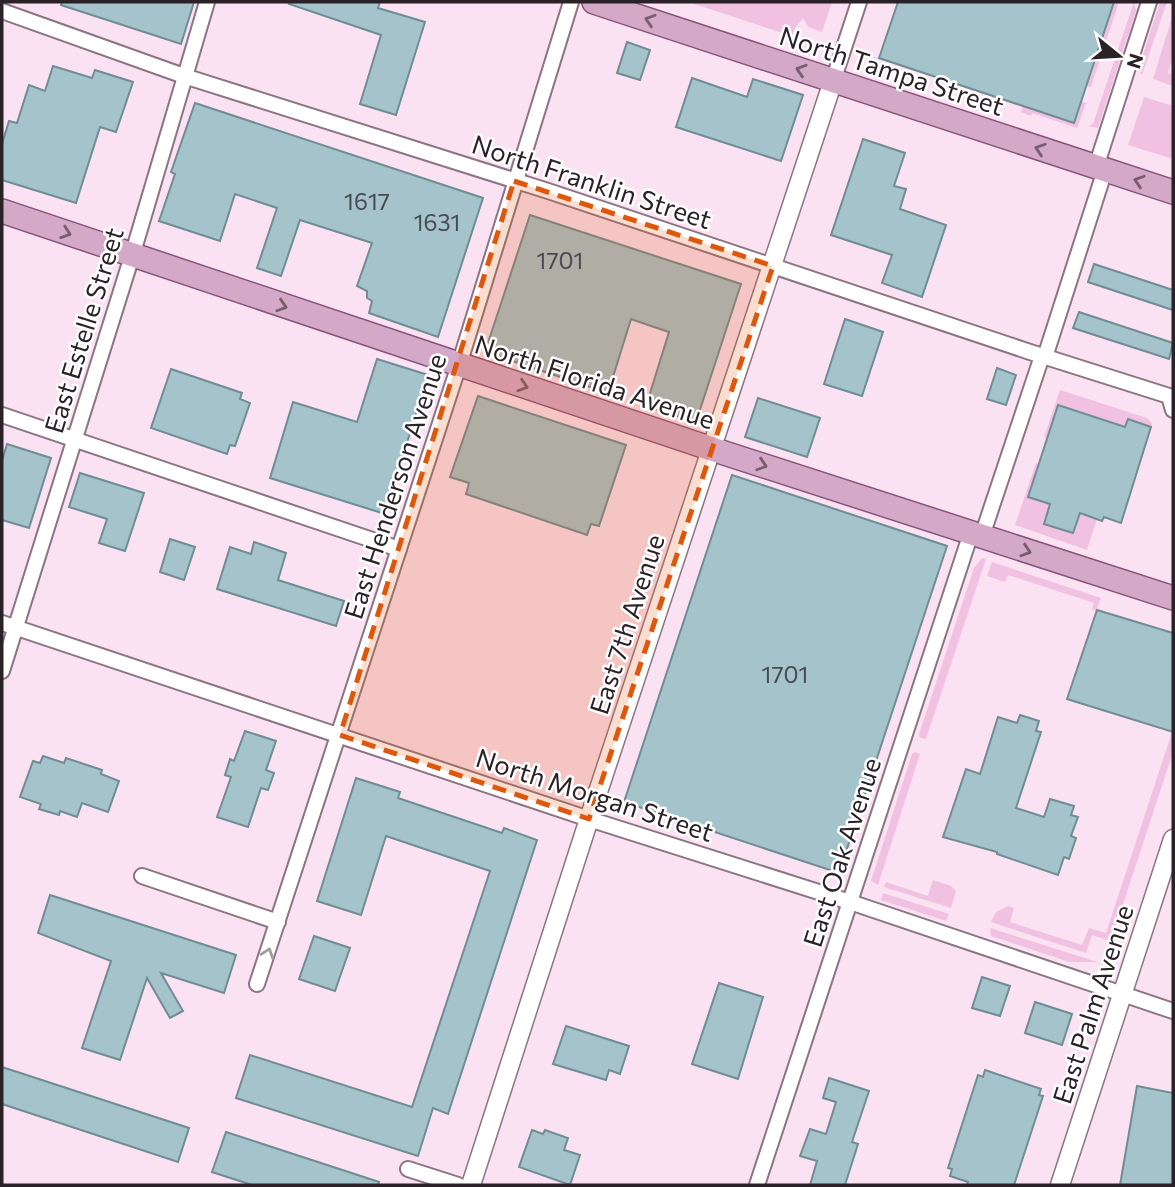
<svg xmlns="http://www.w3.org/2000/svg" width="1175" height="1187" font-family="Commissioner,sans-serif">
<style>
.green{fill:#f0c1e0}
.building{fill:#a4c3cb;stroke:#708d95;stroke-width:2}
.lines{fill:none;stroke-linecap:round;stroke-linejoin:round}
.minor-casing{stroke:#8b7584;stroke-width:18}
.tertiary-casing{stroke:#8b7584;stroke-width:21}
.primary-casing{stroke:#875478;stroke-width:26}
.minor{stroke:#fff;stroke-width:14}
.tertiary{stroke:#fff;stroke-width:18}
.primary{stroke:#d4a9c8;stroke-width:23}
.oneway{stroke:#775f70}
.oneway2{stroke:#a09c9e}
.marked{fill:#df560d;fill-opacity:0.2;stroke:#df560d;stroke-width:5;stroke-dasharray:14 9;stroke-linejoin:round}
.labels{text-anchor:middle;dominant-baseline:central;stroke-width:5;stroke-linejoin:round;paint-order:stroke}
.number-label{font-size:23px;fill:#494a51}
.street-label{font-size:26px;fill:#2b2228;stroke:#fff}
</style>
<rect width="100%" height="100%" fill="#fbe2f2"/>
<g class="green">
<path d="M688,2H832L822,32L808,27L803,18L795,28L792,36Z"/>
<path d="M1114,2H1119L1091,87L1086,86Z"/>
<path d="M1134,2L1136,11L1098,128L1088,126L1093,124Z"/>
<path d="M1160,2H1167L1142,75L1138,70Z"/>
<path d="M1173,14V57L1168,73L1173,75V86L1153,79Z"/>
<path d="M1144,97L1173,106V159L1128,145Z"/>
<path d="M1081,101L1086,103L1077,128L1032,113L1031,116L1021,112L1023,106L1074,123Z"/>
<path d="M1060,390L1147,418L1152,423L1151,427H1125L1058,405L1047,438L1044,437Z"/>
<path d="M1036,463L1038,464L1028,497L1050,504L1044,524L1073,533L1080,513L1097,519L1087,550L1015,525Z"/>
<path d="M982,558L986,559L926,739L920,738L919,734L974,568Z"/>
<path d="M992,562L1101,598L1096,611L1092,609L1094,603L1008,575L1005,582L987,576Z"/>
<path d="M1172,732L1173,752L1111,941L1092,935L1086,953L991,922L996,912L1008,906L1014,908L1010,922L1082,945L1089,928L1106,933Z"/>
<path d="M915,752L920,754L878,885L871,881L912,754Z"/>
<path d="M933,880L951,886L956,891L951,908L884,887L886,882L928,896Z"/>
<path d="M883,893L949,914L946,921L881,900Z"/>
<path d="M990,928L1097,962H1069L991,936Z"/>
</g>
<g class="building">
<path d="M62,2H194L181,44L61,5Z"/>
<path d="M290,2H380L378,8L425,22L396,115L360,104L381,35L289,4Z"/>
<path d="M898,2H1114L1074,123L879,58Z"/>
<path d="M627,42L650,50L640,80L617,73Z"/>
<path d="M53,66L92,78L95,70L133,82L116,132L100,127L76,203L2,180V144L9,121L17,123L29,85L45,91Z"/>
<path d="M692,78L747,97L753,79L803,95L781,161L676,127Z"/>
<path d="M195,103L483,198L438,337L369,313L372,301L367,298V291L357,286L372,243L300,220L281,276L257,268L277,208L235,194L220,241L159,221L175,174L171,172Z"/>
<path d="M863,139L905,153L894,186L906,189L900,209L946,225L922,297L882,283L892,255L831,235Z"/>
<path d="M530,215L741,284L696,422L646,406L669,332L651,326L631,319L608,393L485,352Z"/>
<path d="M1094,264L1173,290V310L1088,282Z"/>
<path d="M1079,312L1173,343L1169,359L1073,328Z"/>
<path d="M845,319L883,332L862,396L824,384Z"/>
<path d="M377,359L428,375L385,514L270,478L293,402L357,422Z"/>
<path d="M997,368L1016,375L1006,405L987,399Z"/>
<path d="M171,369L242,393L240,399L250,403L235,446L230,445L227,454L151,428Z"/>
<path d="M478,396L626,445L599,526L591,524L587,535L466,494L469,483L450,477Z"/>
<path d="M758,398L820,418L807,457L745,437Z"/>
<path d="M1058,405L1125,427L1128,419L1151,427L1121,523L1104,517L1102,521L1080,513L1073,533L1044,524L1050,504L1028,497Z"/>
<path d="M7,444L51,458L29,528L2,520V461Z"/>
<path d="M80,473L144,493L125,551L99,543L107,519L69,507Z"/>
<path d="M732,475L947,546L839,873L624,802Z"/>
<path d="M170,539L195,547L184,580L160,572Z"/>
<path d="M254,542L286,553L278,580L344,601L336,626L217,589L230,547L251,554Z"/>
<path d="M1097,610L1173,633V732L1067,699Z"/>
<path d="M1020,715L1039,721L1036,731L1041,732L1016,808L1044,817L1050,799L1074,806L1071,815L1078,817L1071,836L1076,838L1069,859L1064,857L1058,875L997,854V852L943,837L966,769L980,774L998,717L1017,723Z"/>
<path d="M245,731L276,741L266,770L274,773L268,790L261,788L248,827L217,817L231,777L225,775L230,759L234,761Z"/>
<path d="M43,756L64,763L66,758L102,770L101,774L119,781L108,812L82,803L77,817L60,811L59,815L39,809L41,804L20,797L33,761L40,763Z"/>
<path d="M356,778L400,792L398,798L502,833L504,828L537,840L448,1114L433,1108L418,1156L236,1098L250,1055L412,1107L490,871L386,836L361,915L317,901Z"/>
<path d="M50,895L236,955L224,993L161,973L183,1011L170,1018L147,978L120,1060L82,1048L111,961L38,933Z"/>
<path d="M314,936L350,948L335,991L299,979Z"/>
<path d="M982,977L1010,986L1000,1016L972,1008Z"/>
<path d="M719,983L763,997L738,1079L692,1064Z"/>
<path d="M1035,1002L1072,1014L1062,1045L1025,1033Z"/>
<path d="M566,1026L629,1046L620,1074L609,1070L606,1080L553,1064Z"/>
<path d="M2,1067L189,1128L178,1162L2,1104Z"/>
<path d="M985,1070L1041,1089L1039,1095L1043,1096L1014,1185H967L968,1182L950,1176L952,1169L948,1168L978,1075L983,1077Z"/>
<path d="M829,1078L869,1091L852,1142L858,1144L845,1185H810L817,1161L800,1156L810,1129L826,1134L836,1102L823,1098Z"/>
<path d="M1137,1086L1173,1093V1185H1120Z"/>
<path d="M532,1130L543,1134L545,1130L568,1138L564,1150L580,1155L570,1185L519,1167Z"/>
<path d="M226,1132L379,1182L378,1185H252L212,1172Z"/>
</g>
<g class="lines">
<g class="minor-casing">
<g id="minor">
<path d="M2,11L184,76L548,191L1030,352L1169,396"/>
<path d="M833,81L859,2"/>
<path d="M1096,167L1149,2"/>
<path d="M1169,396L1173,410"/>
<path d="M2,415L399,549"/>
<path d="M982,536L1041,359L1045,357L1105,170"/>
<path d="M2,623L589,819L850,902L1173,1011"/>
<path d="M2,671L132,256L207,2"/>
<path d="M142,876L278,922"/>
<path d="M257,984L459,365L571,2"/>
<path d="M408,1169L458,1185"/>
<path d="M757,1185L971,533"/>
</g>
</g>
<g class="tertiary-casing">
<g id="tertiary">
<path d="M471,1185L589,819L833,81"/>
<path d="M1060,1185L1173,839"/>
</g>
</g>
<g class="primary-casing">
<g id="primary">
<path d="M594,2L1173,192"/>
<path d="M2,211L712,449L1173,598"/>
</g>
</g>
<use href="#minor" class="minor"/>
<use href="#tertiary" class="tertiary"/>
<use href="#primary" class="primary"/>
</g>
<defs><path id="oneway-chevron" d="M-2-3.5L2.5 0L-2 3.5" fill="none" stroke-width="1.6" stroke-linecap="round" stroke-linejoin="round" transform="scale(1.75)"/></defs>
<g class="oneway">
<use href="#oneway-chevron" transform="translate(650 20) rotate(-162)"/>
<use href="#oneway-chevron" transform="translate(801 70) rotate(-162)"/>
<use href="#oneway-chevron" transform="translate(1040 149) rotate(-162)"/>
<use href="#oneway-chevron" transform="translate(1139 181) rotate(-162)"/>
<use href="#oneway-chevron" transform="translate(66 233) rotate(19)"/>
<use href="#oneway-chevron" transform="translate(282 306) rotate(18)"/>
<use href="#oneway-chevron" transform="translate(523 386) rotate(18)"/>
<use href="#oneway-chevron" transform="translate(762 465) rotate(18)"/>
<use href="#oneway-chevron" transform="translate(1026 551) rotate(18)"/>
</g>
<use class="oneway2" href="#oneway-chevron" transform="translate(268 953) rotate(-71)"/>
<path class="marked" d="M514,181L773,266L589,819L340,735Z"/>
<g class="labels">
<g class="number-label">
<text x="367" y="201">1617</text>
<text x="437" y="222">1631</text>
<text x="560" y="260">1701</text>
<text x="785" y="674">1701</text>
</g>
<g class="street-label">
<text transform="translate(892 70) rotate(18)">North Tampa Street</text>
<text transform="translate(592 181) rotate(18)">North Franklin Street</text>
<text transform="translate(83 330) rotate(-73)">East Estelle Street</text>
<text transform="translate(595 381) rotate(18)">North Florida Avenue</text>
<text transform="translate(394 486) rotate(-72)">East Henderson Avenue</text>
<text transform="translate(626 624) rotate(-72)">East 7th Avenue</text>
<text transform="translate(595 794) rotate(18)">North Morgan Street</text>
<text transform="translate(841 852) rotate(-72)">East Oak Avenue</text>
<text transform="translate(1092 1004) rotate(-72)">East Palm Avenue</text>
</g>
</g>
<rect width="1175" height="1187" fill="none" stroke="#2b2228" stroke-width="7"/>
<g transform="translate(1119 56) rotate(108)" stroke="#ffffff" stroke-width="5" paint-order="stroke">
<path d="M0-5L12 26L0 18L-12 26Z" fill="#2b2228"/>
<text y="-10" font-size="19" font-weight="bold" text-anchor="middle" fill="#2b2228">N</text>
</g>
</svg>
